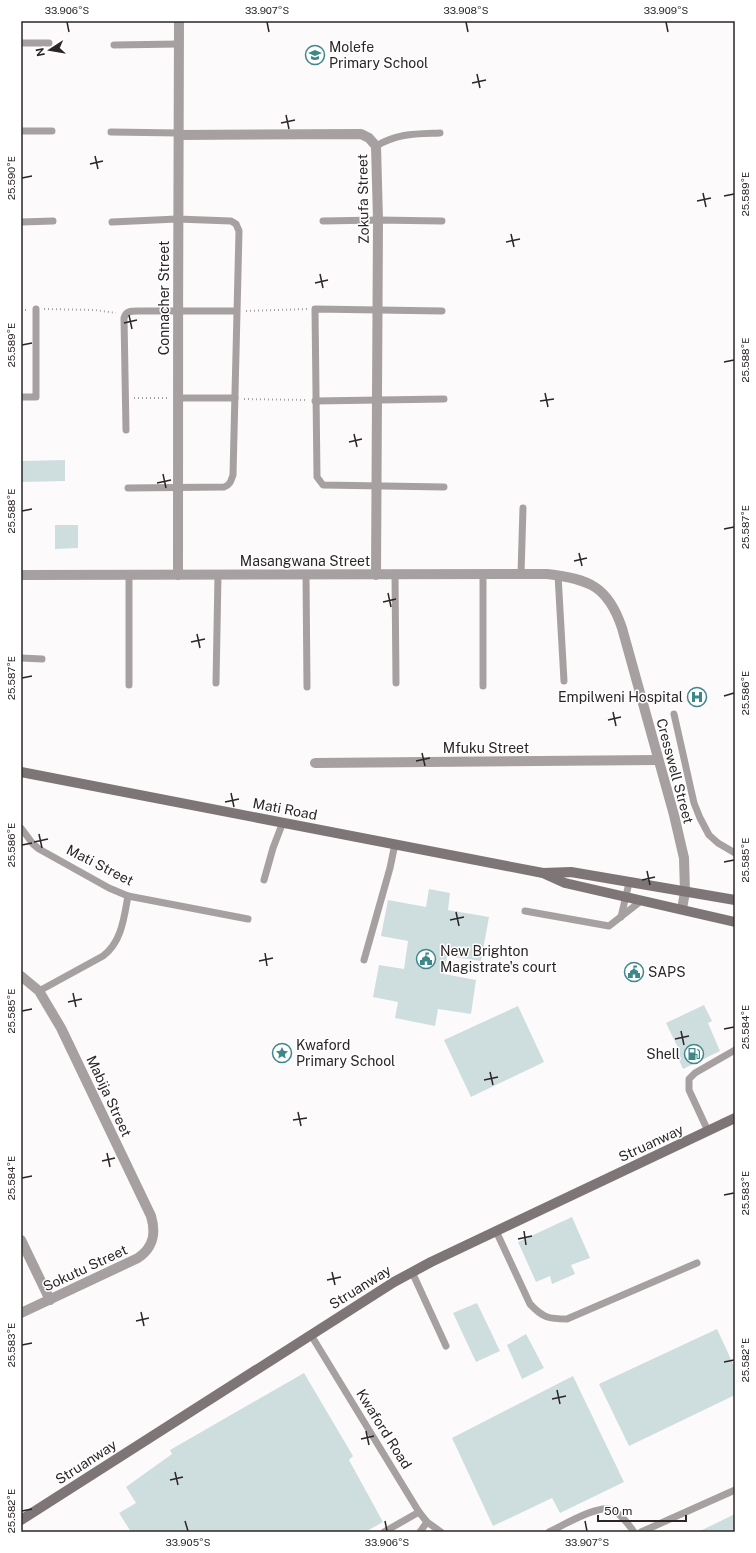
<svg xmlns="http://www.w3.org/2000/svg" width="756" height="1553" font-family="'Public Sans',sans-serif">
<style>
.building{fill:#cedede}
.lines{fill:none;stroke-linecap:round;stroke-linejoin:round}
.path{stroke:#a4a0a1;stroke-width:2;stroke-dasharray:1 3;stroke-linecap:butt}
.lane{stroke:#a7a0a1;stroke-width:7}
.street{stroke:#a7a0a1;stroke-width:10}
.secondary{stroke:#7e7576;stroke-width:10}
.ticks{fill:none;stroke:#2b2526;stroke-width:1.5}
.labels{text-anchor:middle;dominant-baseline:central;stroke-width:3;stroke-linejoin:round;paint-order:stroke}
.poi-label{font-size:14px;fill:#2b2526;stroke:#fff;text-anchor:start}
.street-label{font-size:14px;fill:#2b2526;stroke:#fff}
.neatline{fill:none;stroke:#2b2526;stroke-width:1.5}
.ticks-label{font-size:10px;text-anchor:middle;fill:#2b2526}
</style>
<rect width="100%" height="100%" fill="#fdfafb"/>
<g class="building">
<path d="M65,460V481L21,482V461Z"/>
<path d="M55,525H78V548L55,549Z"/>
<path d="M429,889L450,893L448,910L489,917L481,961L447,956L444,974L476,980L471,1014L438,1009L435,1026L395,1018L398,1002L373,997L379,965L404,969L408,941L381,936L388,900L426,907Z"/>
<path d="M704,1005L712,1021L708,1023L720,1051L683,1069L676,1053L680,1052L666,1023Z"/>
<path d="M518,1006L544,1062L471,1097L444,1040Z"/>
<path d="M572,1217L590,1258L571,1265L575,1274L552,1284L550,1276L536,1282L518,1242Z"/>
<path d="M477,1303L500,1351L476,1362L453,1313Z"/>
<path d="M717,1329L735,1368V1395L629,1446L599,1384Z"/>
<path d="M526,1334L544,1368L522,1379L507,1345Z"/>
<path d="M304,1373L353,1456L349,1460L383,1522L365,1532H131L119,1513L136,1503L126,1487L172,1454L170,1450Z"/>
<path d="M573,1376L624,1482L560,1513L552,1498L493,1526L452,1438Z"/>
<path d="M735,1514V1532H698Z"/>
</g>
<g class="lines">
<g class="path">
<path d="M44,309L95,310L116,313"/>
<path d="M21,310H28"/>
<path d="M246,311L307,309"/>
<path d="M134,398H167"/>
<path d="M244,399L307,400"/>
</g>
<g class="lane">
<path d="M21,43H49"/>
<path d="M114,45L179,44"/>
<path d="M21,131H52"/>
<path d="M111,132L179,133"/>
<path d="M376,146C399,133 415,134 440,133"/>
<path d="M323,221L378,220L442,221"/>
<path d="M21,222L53,221"/>
<path d="M112,222L177,219L231,221L236,224L239,231L233,475C231,481 230,485 224,487L128,488"/>
<path d="M442,311L315,309L317,477L323,485L444,487"/>
<path d="M21,397H36V309"/>
<path d="M178,398H235"/>
<path d="M315,401L444,399"/>
<path d="M126,430L124,318C126,311 131,311 138,311H236"/>
<path d="M521,574L523,508"/>
<path d="M306,575L307,687"/>
<path d="M395,575L396,683"/>
<path d="M558,575L564,681"/>
<path d="M21,658L42,659"/>
<path d="M216,683L218,575"/>
<path d="M129,685V575"/>
<path d="M483,686V574"/>
<path d="M674,714L694,803L700,818L709,835L718,843L735,853"/>
<path d="M21,828L33,844L39,849L109,888L128,896L248,919"/>
<path d="M264,880L273,848L283,822"/>
<path d="M525,911L609,926L641,901"/>
<path d="M621,917L629,883"/>
<path d="M364,960L390,868L395,844"/>
<path d="M39,991L103,956C122,942 124,917 128,896"/>
<path d="M708,1131L689,1090V1079L695,1073L735,1050"/>
<path d="M496,1231L530,1304C543,1318 549,1319 567,1319L697,1263"/>
<path d="M412,1272L446,1346"/>
<path d="M311,1335L419,1512L427,1522L441,1532"/>
<path d="M384,1532L419,1512"/>
<path d="M420,1532L427,1522"/>
<path d="M549,1532C562,1526 600,1503 613,1510C621,1514 629,1525 634,1532"/>
<path d="M641,1532L735,1490"/>
</g>
<g class="street">
<path d="M179,135L361,134L369,138L376,146L378,220L376,575"/>
<path d="M21,575L547,574C589,579 608,586 622,628L674,815L684,858L685,892L682,909"/>
<path d="M178,575C179,390 177,206 179,21"/>
<path d="M315,763L658,760"/>
<path d="M21,976L39,991L61,1028L151,1216C156,1233 154,1247 138,1258L21,1313"/>
<path d="M21,1240L50,1300"/>
</g>
<g class="secondary">
<path d="M21,772L543,873L571,872L735,900"/>
<path d="M545,874L565,883L735,922"/>
<path d="M21,1520L394,1282L431,1262L735,1118"/>
</g>
</g>
<path class="ticks" d="M67,22L69,32M267,22L269,32M466,22L468,32M666,22L668,32M477,74L480,88M472,83L486,80M286,115L289,129M281,123L295,120M95,156L98,169M90,164L103,161M22,178L32,176M703,193L706,207M724,196L734,194M697,201L711,198M511,234L514,247M506,242L520,239M320,274L323,288M315,283L328,280M129,315L132,329M124,323L137,320M22,345L32,343M724,362L734,360M545,393L548,407M540,401L554,399M354,434L357,447M349,442L362,439M163,474L166,488M157,483L171,480M22,511L32,509M724,529L734,527M579,553L582,566M574,561L587,558M388,593L391,607M383,602L396,599M197,634L200,648M191,642L205,639M22,678L32,676M724,696L734,693M613,712L616,726M608,720L621,717M422,753L425,766M416,761L430,758M231,793L234,807M225,802L239,799M39,834L42,848M34,842L48,839M22,845L32,843M724,862L734,860M647,871L650,885M642,880L655,877M456,912L459,926M450,920L464,917M265,953L267,966M259,961L273,958M73,993L76,1007M68,1002L82,999M22,1011L32,1009M724,1029L734,1027M681,1031L684,1045M675,1039L689,1036M490,1072L493,1085M484,1080L498,1077M298,1112L301,1126M293,1120L307,1118M107,1153L110,1167M102,1161L115,1158M22,1178L32,1176M724,1195L734,1193M524,1231L526,1245M518,1239L532,1236M332,1272L335,1285M327,1280L341,1277M141,1312L144,1326M136,1321L149,1318M22,1345L32,1343M724,1362L734,1360M557,1390L560,1404M552,1399L566,1396M366,1431L369,1445M361,1439L374,1436M175,1472L178,1485M170,1480L183,1477M22,1511L32,1509M185,1521L188,1531M385,1521L387,1531M585,1521L587,1531"/>
<defs>
<g id="school-ring" transform="scale(1)"><circle r="9.5" fill="#fff" stroke="#3e878a" stroke-width="1.5"/><path d="M0-5L7-2L0 1L-7-2ZM-4 1L0 2.5L4 1V4Q0 6-4 4Z" fill="#3e878a"/></g>
<g id="hospital-ring" transform="scale(1)"><circle r="9.5" fill="#fff" stroke="#3e878a" stroke-width="1.5"/><path d="M-5-5h3v3.5h4V-5h3V5h-3V1.5h-4V5h-3Z" fill="#3e878a"/></g>
<g id="civic-ring" transform="scale(1)"><circle r="9.5" fill="#fff" stroke="#3e878a" stroke-width="1.5"/><path d="M-.6-6.5H3V-4.5H.6V-3L4-1V1h2V6H-6V1h2V-1L-.6-3ZM-1.2 2.5V6h2.4V2.5Z" fill="#3e878a"/></g>
<g id="sight-ring" transform="scale(1)"><circle r="9.5" fill="#fff" stroke="#3e878a" stroke-width="1.5"/><path d="M0-6L1.8-2.2L6-1.7L2.9 1.2L3.7 5.4L0 3.3L-3.7 5.4L-2.9 1.2L-6-1.7L-1.8-2.2Z" fill="#3e878a"/></g>
<g id="fuel-ring" transform="scale(1)"><circle r="9.5" fill="#fff" stroke="#3e878a" stroke-width="1.5"/><path d="M-5.5-6h7V0h2V4h1.3V-2.5L3-4.5l.8-.8L6-3V5H2.5V1h-1V6h-7ZM-4.2-4.7v3.2H.2V-4.7Z" fill="#3e878a"/></g>
</defs>
<g fill-rule="evenodd">
<use href="#school-ring" x="315" y="55"/>
<use href="#hospital-ring" x="697" y="697"/>
<use href="#civic-ring" x="426" y="959"/>
<use href="#civic-ring" x="634" y="972"/>
<use href="#sight-ring" x="282" y="1053"/>
<use href="#fuel-ring" x="694" y="1054"/>
</g>
<g class="labels">
<g class="poi-label">
<text x="329" y="47">Molefe<tspan x="329" dy="16">Primary School</tspan></text>
<text x="683" y="697" text-anchor="end">Empilweni Hospital</text>
<text x="440" y="951">New Brighton<tspan x="440" dy="16">Magistrate's court</tspan></text>
<text x="648" y="972">SAPS</text>
<text x="296" y="1045">Kwaford<tspan x="296" dy="16">Primary School</tspan></text>
<text x="680" y="1054" text-anchor="end">Shell</text>
</g>
<g class="street-label">
<text transform="translate(363 199) rotate(-91)">Zokufa Street</text>
<text transform="translate(164 298) rotate(-90)">Connacher Street</text>
<text x="305" y="561">Masangwana Street</text>
<text x="486" y="748">Mfuku Street</text>
<text transform="translate(675 771) rotate(75)">Cresswell Street</text>
<text transform="translate(285 809) rotate(11)">Mati Road</text>
<text transform="translate(100 865) rotate(27)">Mati Street</text>
<text transform="translate(109 1096) rotate(65)">Mabija Street</text>
<text transform="translate(651 1143) rotate(-25)">Struanway</text>
<text transform="translate(85 1268) rotate(-25)">Sokutu Street</text>
<text transform="translate(360 1287) rotate(-32)">Struanway</text>
<text transform="translate(384 1429) rotate(58)">Kwaford Road</text>
<text transform="translate(86 1462) rotate(-33)">Struanway</text>
</g>
</g>
<rect width="756" height="1553" fill="none" stroke="#ffffff" stroke-width="44"/>
<g transform="translate(50 50) rotate(258)" stroke="#ffffff" stroke-width="3" paint-order="stroke">
<path d="M0-3L7 15L0 10L-7 15Z" fill="#2b2526"/>
<text y="-6" font-size="11" font-weight="bold" text-anchor="middle" fill="#2b2526">N</text>
</g>
<path d="M598 1515v6h88v-6" fill="none" stroke="#2b2526" stroke-width="2"/>
<text x="604" y="1515" font-size="12" fill="#2b2526" stroke="#ffffff" stroke-width="3" paint-order="stroke">50 m</text>
<rect x="22" y="22" width="712" height="1509" class="neatline"/>
<g class="ticks-label">
<text x="67" y="14">33.906°S</text>
<text x="267" y="14">33.907°S</text>
<text x="466" y="14">33.908°S</text>
<text x="666" y="14">33.909°S</text>
<text transform="translate(11 178) rotate(-90)" y="4">25.590°E</text>
<text transform="translate(745 194) rotate(-90)" y="4">25.589°E</text>
<text transform="translate(11 345) rotate(-90)" y="4">25.589°E</text>
<text transform="translate(745 360) rotate(-90)" y="4">25.588°E</text>
<text transform="translate(11 511) rotate(-90)" y="4">25.588°E</text>
<text transform="translate(745 527) rotate(-90)" y="4">25.587°E</text>
<text transform="translate(11 678) rotate(-90)" y="4">25.587°E</text>
<text transform="translate(745 693) rotate(-90)" y="4">25.586°E</text>
<text transform="translate(11 845) rotate(-90)" y="4">25.586°E</text>
<text transform="translate(745 860) rotate(-90)" y="4">25.585°E</text>
<text transform="translate(11 1011) rotate(-90)" y="4">25.585°E</text>
<text transform="translate(745 1027) rotate(-90)" y="4">25.584°E</text>
<text transform="translate(11 1178) rotate(-90)" y="4">25.584°E</text>
<text transform="translate(745 1193) rotate(-90)" y="4">25.583°E</text>
<text transform="translate(11 1345) rotate(-90)" y="4">25.583°E</text>
<text transform="translate(745 1360) rotate(-90)" y="4">25.582°E</text>
<text transform="translate(11 1511) rotate(-90)" y="4">25.582°E</text>
<text x="188" y="1546">33.905°S</text>
<text x="387" y="1546">33.906°S</text>
<text x="587" y="1546">33.907°S</text>
</g>
</svg>
